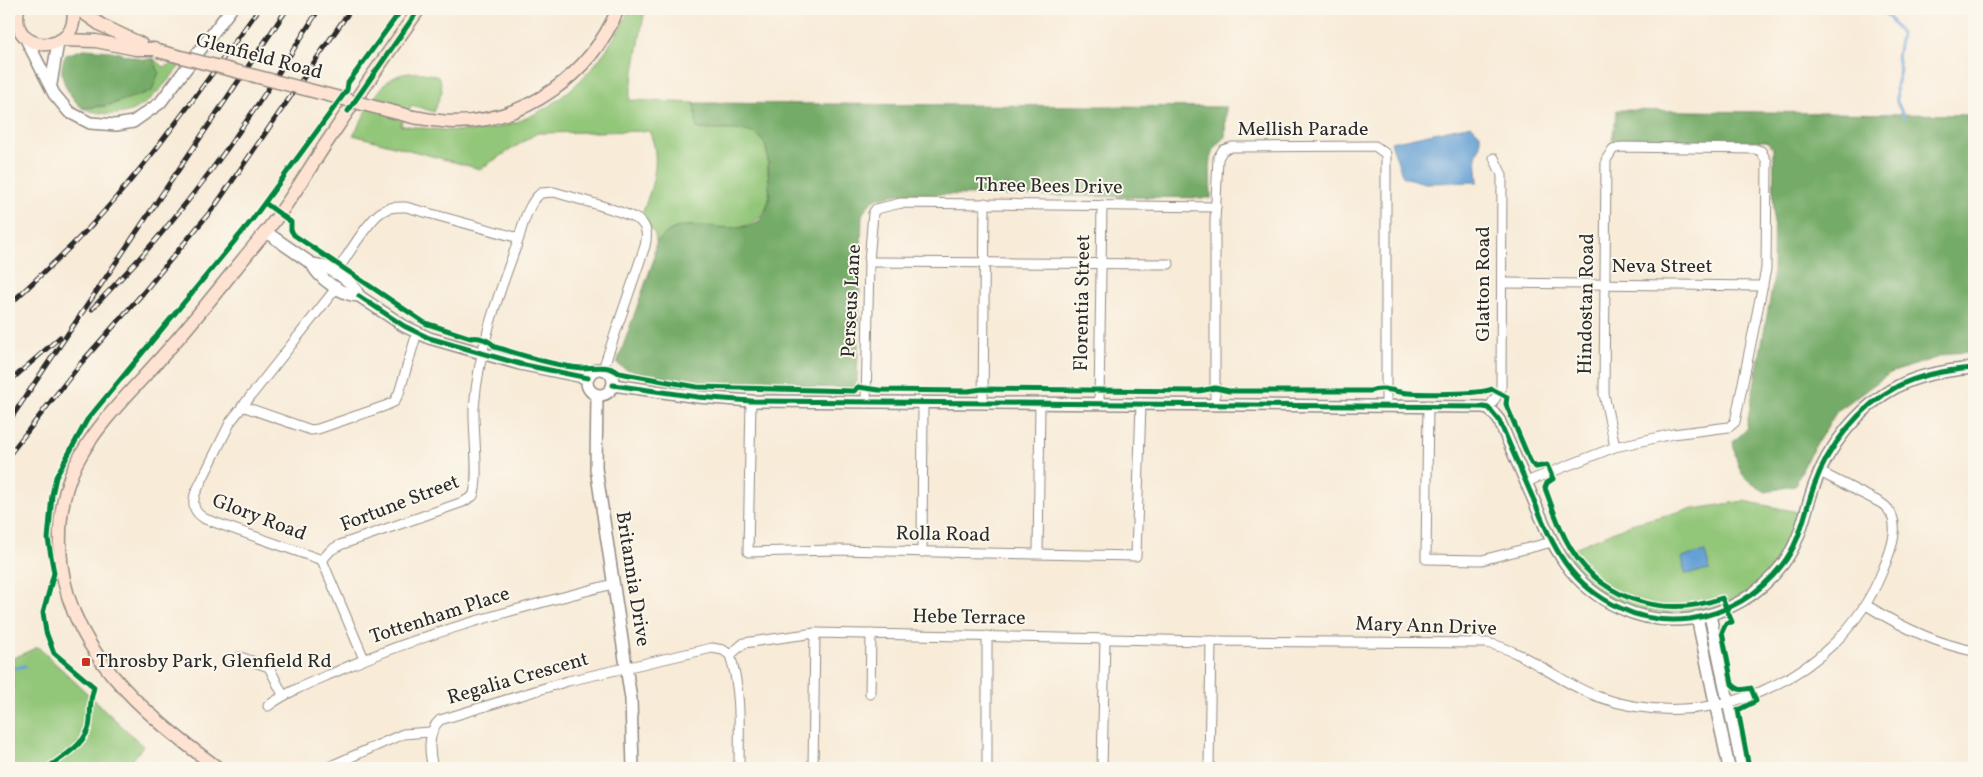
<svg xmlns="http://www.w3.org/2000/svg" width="1983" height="777" font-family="Vollkorn,serif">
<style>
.green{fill:#92c678;stroke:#5e7852}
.forest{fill:#75ab68;stroke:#506b4a}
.water{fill:#66a1d6;stroke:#486680}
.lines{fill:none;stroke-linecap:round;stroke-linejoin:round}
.stream{stroke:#66a1d6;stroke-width:3}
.minor-casing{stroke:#928b82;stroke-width:11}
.tertiary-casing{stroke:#928b82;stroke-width:14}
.secondary-casing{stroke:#928b82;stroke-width:15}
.minor{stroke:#fff;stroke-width:9}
.tertiary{stroke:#fff;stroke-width:11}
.secondary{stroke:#fee3d2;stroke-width:12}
.rail-casing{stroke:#2b2b2b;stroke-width:5}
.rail{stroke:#fbf7ec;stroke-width:3;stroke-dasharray:9;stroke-linecap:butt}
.secondary-bridge-casing{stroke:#928b82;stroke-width:15;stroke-linecap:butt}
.secondary-bridge{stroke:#fee3d2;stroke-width:12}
.cycleway-casing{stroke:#fbf7ec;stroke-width:8}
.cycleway{stroke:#00873e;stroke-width:5}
.poi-dot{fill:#c8321e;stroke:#fbf7ec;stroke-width:2}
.labels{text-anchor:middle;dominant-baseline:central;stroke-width:4;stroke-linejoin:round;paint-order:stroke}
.street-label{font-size:20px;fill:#2b2b2b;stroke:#fbf7ec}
.poi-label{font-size:20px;fill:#2b2b2b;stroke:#fbf7ec;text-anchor:start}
</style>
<rect width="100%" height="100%" fill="#fbf7ec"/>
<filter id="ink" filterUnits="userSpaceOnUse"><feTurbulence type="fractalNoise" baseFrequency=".02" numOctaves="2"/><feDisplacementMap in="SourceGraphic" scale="10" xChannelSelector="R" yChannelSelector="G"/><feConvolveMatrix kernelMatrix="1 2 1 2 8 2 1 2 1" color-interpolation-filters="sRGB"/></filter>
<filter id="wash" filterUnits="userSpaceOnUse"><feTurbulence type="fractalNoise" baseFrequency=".0096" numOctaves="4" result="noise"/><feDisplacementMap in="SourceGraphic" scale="20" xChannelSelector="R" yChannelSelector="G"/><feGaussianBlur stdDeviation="1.12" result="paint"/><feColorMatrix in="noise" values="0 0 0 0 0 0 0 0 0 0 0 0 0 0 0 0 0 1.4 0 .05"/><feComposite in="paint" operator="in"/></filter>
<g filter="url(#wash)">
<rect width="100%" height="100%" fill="#f8ebd8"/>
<g class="green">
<path d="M630,9H645L629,100L694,103L697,128C716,134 753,122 764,143C768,150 767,164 768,173C770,192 772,212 752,223C726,237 696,217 671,230C666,232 661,239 656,242L655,234L641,217C651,189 663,161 649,131L537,133L480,169L353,135C363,119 372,98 385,84C398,70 424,70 440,78L442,91L434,112L412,105L400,125C430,129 464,134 495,128C557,116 604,64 630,9Z"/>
<path d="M153,58L163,67L172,64L180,66C150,102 132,126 82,108C123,107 130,97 159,72Z"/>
<path d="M1744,501L1802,513C1796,530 1790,546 1780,562C1745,617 1652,628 1599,592C1585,583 1574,566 1563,553L1631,524L1682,511Z"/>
<path d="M38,647L143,746L126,768H9V660Z"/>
</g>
<g class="forest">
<path d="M84,49L111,51L145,60L153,58L159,72L152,91L108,105L82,108C68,95 55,74 66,55Z"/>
<path d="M694,103L1226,107L1225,138C1205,148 1211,177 1211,198L902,194C882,197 872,196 862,215L857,384L852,388C815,387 635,386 617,363L654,259C654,254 654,248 656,243C658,240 662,238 664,235C698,205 777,265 769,177C768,167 769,151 764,143C753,122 716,134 697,128Z"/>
<path d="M1617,110L1974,115V352L1951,353L1890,373L1837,411L1807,459L1795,485L1766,492C1740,478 1738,471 1733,442L1746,430L1773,283L1774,148L1766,141H1612Z"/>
</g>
<g class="water">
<path d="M1471,125L1480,134V147L1476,156L1478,182L1425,183L1403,177L1391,142Z"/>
<path d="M1705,552L1710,570L1685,574L1682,557Z"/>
</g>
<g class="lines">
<g class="stream">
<path d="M1877,9L1888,16L1901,34L1897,57L1900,70L1896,86L1897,102L1904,117"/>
<path d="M9,669L25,666"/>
</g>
</g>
</g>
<g filter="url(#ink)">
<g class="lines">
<g class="minor-casing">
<g id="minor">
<path d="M869,262L1169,264"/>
<path d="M335,274C345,260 369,218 383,211C390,206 398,207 406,207L519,238"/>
<path d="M1502,283L1763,286"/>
<path d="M337,287L231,421L195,494C192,506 194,512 205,519L322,560L364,659"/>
<path d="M751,401L748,552L837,550L1136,556L1141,403"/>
<path d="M983,402L985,203"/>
<path d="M1099,402L1102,205"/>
<path d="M866,403L869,262L873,213L876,209L901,203L1216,207"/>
<path d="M1215,405V222L1218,158L1223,150L1232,147L1375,146L1386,154V405"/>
<path d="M1428,405L1426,559L1482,560L1552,542"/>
<path d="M242,406L311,430L318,429L385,406L394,402L399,393L417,333"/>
<path d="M1489,408L1501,389L1502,175L1494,158"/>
<path d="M1526,482L1615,447L1673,434L1729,427L1735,422L1766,269L1767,162L1761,151L1755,149L1621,147L1613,149L1606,160L1604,394L1615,447"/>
<path d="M922,552L923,402"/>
<path d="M1038,553L1040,402"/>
<path d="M322,560L331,550L340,545L463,502L473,496C480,481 473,430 474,409C478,351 497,298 517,244C522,228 527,204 541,193L554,192C571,197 629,212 640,221C648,228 647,237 645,246L603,369"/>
<path d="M1866,605C1898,625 1937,644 1974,651"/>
<path d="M987,636V768"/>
<path d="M730,655L744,643L815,633L1211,641"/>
<path d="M240,657L269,667L283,695"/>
<path d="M870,694L871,634"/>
<path d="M268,706C290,690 315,681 340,670C428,631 520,608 613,584"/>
<path d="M326,768L403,734L430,732"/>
<path d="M433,768C429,753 427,731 440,720L568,681L712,648L723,650L730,655C742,692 739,730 739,768"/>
<path d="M813,768L815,633"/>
<path d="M1102,768L1105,639"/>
<path d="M1209,768L1211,641L1487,643C1528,652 1559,683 1599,697C1709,736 1838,680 1882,572C1891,551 1905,518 1881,503L1820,472"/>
</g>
</g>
<g class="tertiary-casing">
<g id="tertiary">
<path d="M24,35L54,94L69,112L90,123L116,125L133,122L160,103L231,9"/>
<path d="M51,84L58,42"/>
<path d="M266,232L312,264C328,265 353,281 359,296"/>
<path d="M312,264C318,278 343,296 359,296L404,326L429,338L520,364L588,378"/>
<circle cx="600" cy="382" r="13"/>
<path d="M613,385L698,397L751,401L1483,407L1489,408L1499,420C1510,445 1521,471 1532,496C1553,546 1568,584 1620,608C1643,619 1665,622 1690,619C1727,613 1758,596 1782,565C1801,541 1804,514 1814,486C1828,446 1860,406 1898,386C1921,374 1948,370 1974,368"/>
<path d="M597,395L596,468L631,699L633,768"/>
<path d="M1710,615L1742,768"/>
<path d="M1697,617L1729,768"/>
</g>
</g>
<g class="secondary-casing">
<g id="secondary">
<path d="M18,9C8,55 81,57 73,9"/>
<path d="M78,9L101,25L141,44"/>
<path d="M61,40L96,41L136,49H154"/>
<path d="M413,117C427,119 441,122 455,122C526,122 591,74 618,9"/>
<path d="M218,768C143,713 63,648 60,547C59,519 63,490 76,464C98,421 136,387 167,351C201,313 231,273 264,234C287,207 305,175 325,145C356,99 387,54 419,9"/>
</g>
</g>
<use href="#minor" class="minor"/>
<use href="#tertiary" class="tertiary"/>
<use href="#secondary" class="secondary"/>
<g class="rail-casing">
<g id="rail">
<path d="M9,305C45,271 82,238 114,200C167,139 212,73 259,9"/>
<path d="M92,309C118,281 145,254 169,224C225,157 273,83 319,9"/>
<path d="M9,382L60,337"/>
<path d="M9,421L287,9"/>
<path d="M9,455L81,363L143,293L215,206L351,9"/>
</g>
</g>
<use href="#rail" class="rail"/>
<g class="secondary-bridge-casing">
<path id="secondary-bridge" d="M158,51L413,117"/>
</g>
<use href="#secondary-bridge" class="secondary-bridge"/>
<g class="cycleway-casing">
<g id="cycleway">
<path d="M348,111L419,9"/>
<path d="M265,203L291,222V230L294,235L425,323L471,338C479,336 491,341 495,347C520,354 557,367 582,368C595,368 608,364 619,373L697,387L854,391L858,387L879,390L968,391L982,389L1199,391L1215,388L1229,391H1370C1380,387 1390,390 1400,392C1414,395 1482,394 1492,389L1507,397L1506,404L1531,463L1536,467L1547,465L1553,479L1547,483L1545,488C1551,504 1557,522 1565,538C1595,598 1660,620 1722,598L1732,622L1726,623L1722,632L1732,684C1738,691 1742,690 1751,688L1756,701L1738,710L1749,768"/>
<path d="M359,296L404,326L429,338L520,364L588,378"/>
<path d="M613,385L698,397L751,401L1483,407L1489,408L1499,420C1510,445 1521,471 1532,496C1553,546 1568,584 1620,608C1643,619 1665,622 1690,619C1727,613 1758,596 1782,565C1801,541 1804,514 1814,486C1828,446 1860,406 1898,386C1921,374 1948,370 1974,368"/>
<path d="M47,768C62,757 89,743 90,721C91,705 89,703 94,687L54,653L46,632L43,613L54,573L48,539L52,495L56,477L87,420L252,220L347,90L348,83L402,9"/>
</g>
</g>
<use href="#cycleway" class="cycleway"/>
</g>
</g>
<rect class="poi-dot" x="81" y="657" width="10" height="10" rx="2.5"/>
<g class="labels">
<g class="street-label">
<text transform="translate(259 57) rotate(15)">Glenfield Road</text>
<text x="1303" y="130">Mellish Parade</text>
<text transform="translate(1049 187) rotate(1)">Three Bees Drive</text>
<text x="1662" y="267">Neva Street</text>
<text transform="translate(1484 284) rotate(-90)">Glatton Road</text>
<text transform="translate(852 301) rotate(-87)">Perseus Lane</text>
<text transform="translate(1083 303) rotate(-89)">Florentia Street</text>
<text transform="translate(1587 304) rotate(-89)">Hindostan Road</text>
<text transform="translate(400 504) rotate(-21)">Fortune Street</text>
<text transform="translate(259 518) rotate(21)">Glory Road</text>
<text transform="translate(943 535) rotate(1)">Rolla Road</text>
<text transform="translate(632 579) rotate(81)">Britannia Drive</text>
<text transform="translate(440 616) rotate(-18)">Tottenham Place</text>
<text transform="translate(969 618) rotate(1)">Hebe Terrace</text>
<text transform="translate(1426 627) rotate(2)">Mary Ann Drive</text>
<text transform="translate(518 679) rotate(-16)">Regalia Crescent</text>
</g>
<g class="poi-label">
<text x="96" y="662">Throsby Park, Glenfield Rd</text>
</g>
</g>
<rect width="1983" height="777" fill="none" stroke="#fbf7ec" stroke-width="30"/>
</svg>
